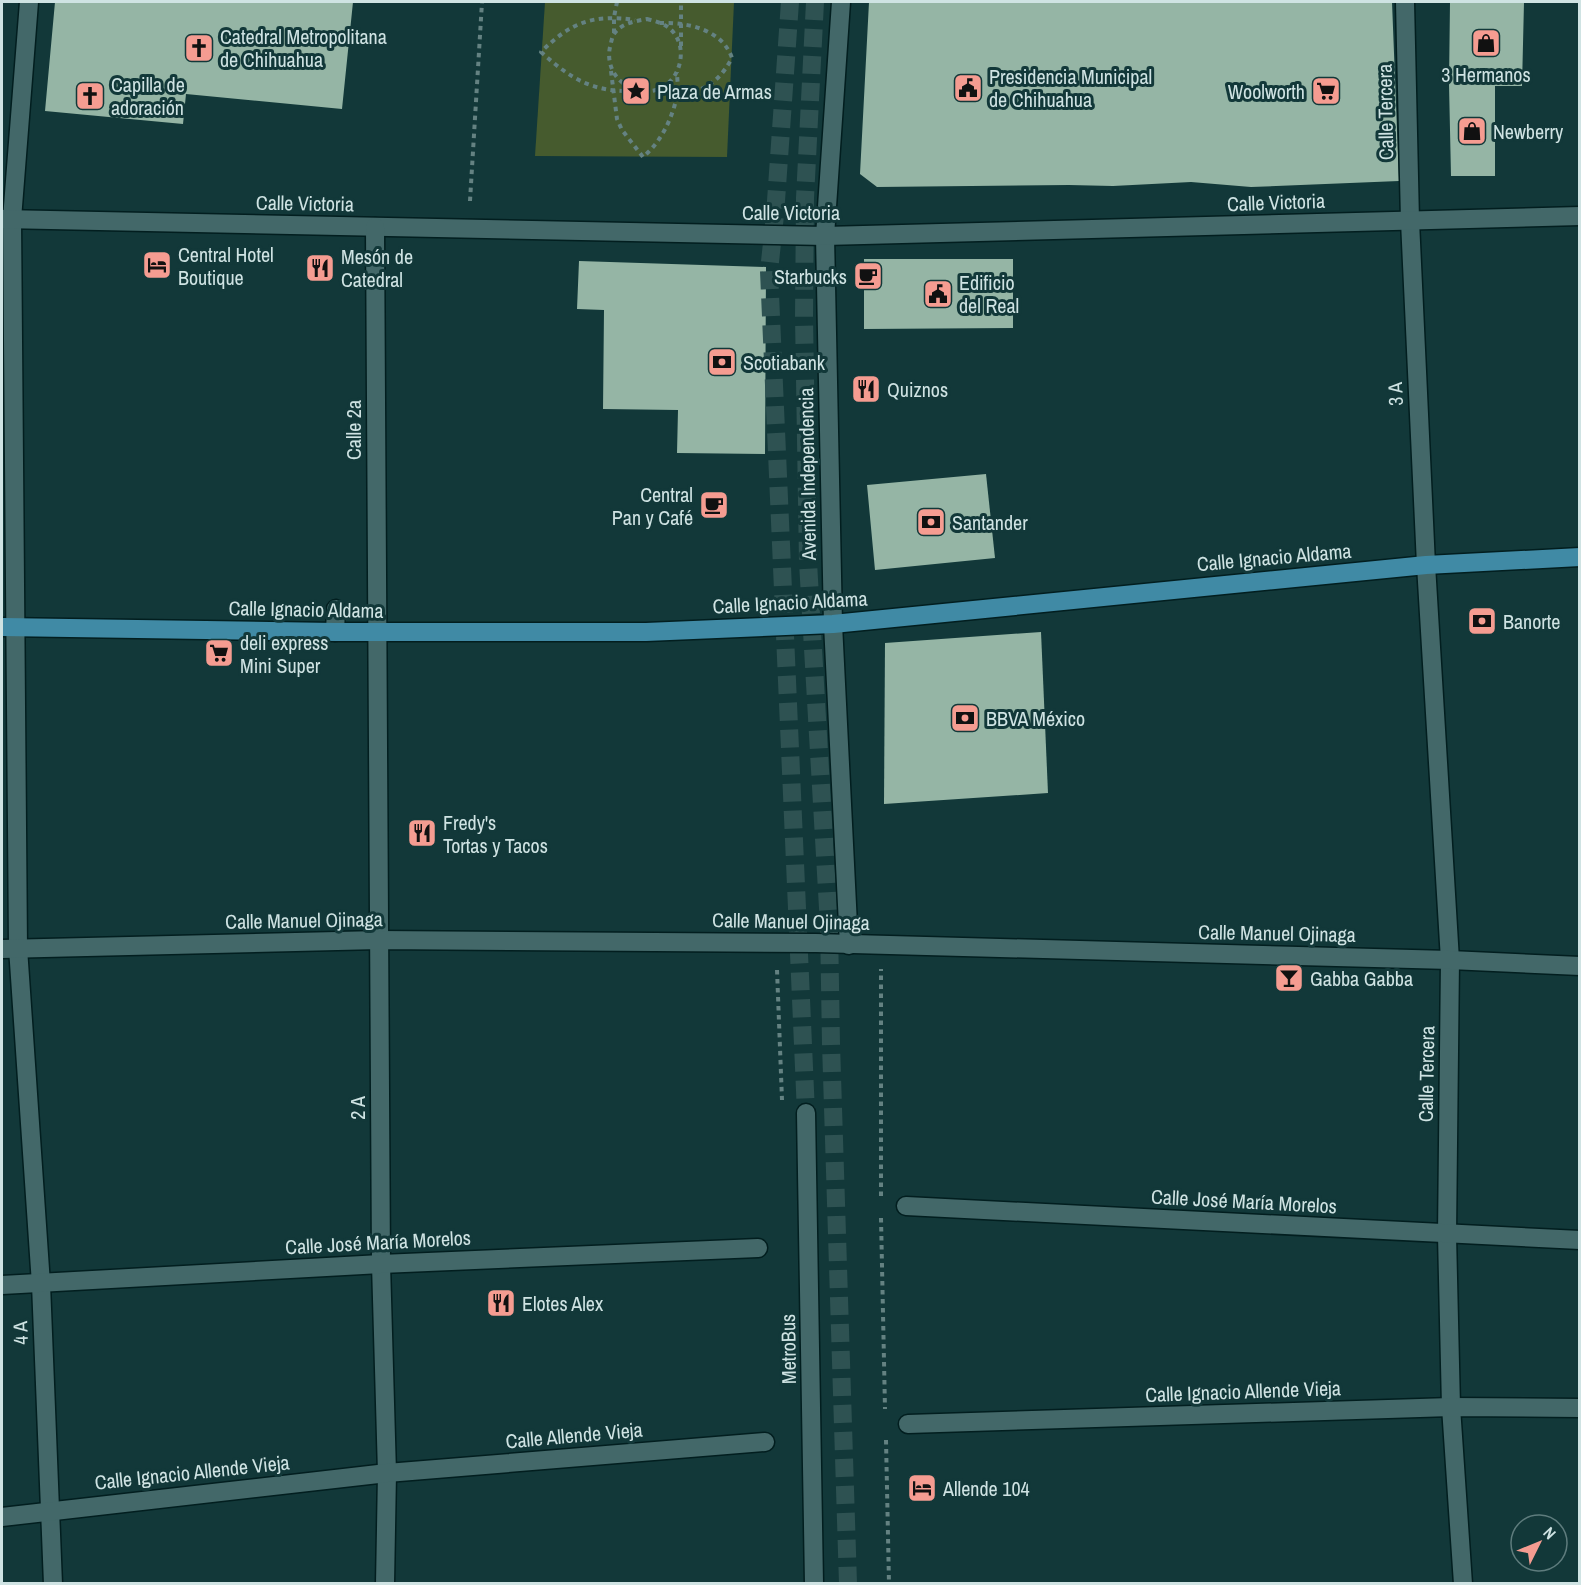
<svg xmlns="http://www.w3.org/2000/svg" width="1581" height="1585" font-family="'Archivo Narrow',sans-serif">
<style>
.green{fill:#465b2e}
.building{fill:#95b5a5}
.lines{fill:none;stroke-linecap:round;stroke-linejoin:round}
.minor-tunnel{stroke:#2e5252;stroke-width:18;stroke-dasharray:18 9;stroke-linecap:butt}
.major-tunnel{stroke:#2e5252;stroke-width:18;stroke-dasharray:18 9;stroke-linecap:butt}
.minor-casing{stroke:#021e1f;stroke-width:21}
.major-casing{stroke:#021e1f;stroke-width:21}
.path{stroke:#648282;stroke-width:4;stroke-dasharray:4.5 4.5;stroke-linecap:butt}
.minor{stroke:#436869;stroke-width:18}
.major{stroke:#408aa5;stroke-width:18}
.labels{text-anchor:middle;dominant-baseline:central;stroke-width:6;stroke-linejoin:round;paint-order:stroke}
.poi-label{font-size:20px;fill:#cfe3e3;stroke:#123839;text-anchor:start}
.street-label{font-size:20px;fill:#cfe3e3;stroke:#123839}
</style>
<rect width="100%" height="100%" fill="#123839"/>
<path class="green" d="M545,2H734L727,157L535,156Z"/>
<g class="building">
<path d="M55,2H353L342,109L186,94L183,124L45,111Z"/>
<path d="M869,2H1392L1399,181L1251,187L1191,182L1113,186L1069,185L877,187L860,174Z"/>
<path d="M1450,2H1524L1522,86H1495V176H1451L1449,84Z"/>
<path d="M864,259H1013V328L864,329Z"/>
<path d="M579,261L766,267L765,454L677,453L678,410L603,409L604,310L577,309Z"/>
<path d="M986,474L995,558L875,570L867,485Z"/>
<path d="M1041,632L1048,793L884,804L885,643Z"/>
</g>
<g class="lines">
<path class="minor-tunnel" d="M790,2L775,215L769,271L806,1113"/>
<path class="major-tunnel" d="M815,2L805,198L804,317L808,562L829,925L831,1044L848,1584"/>
<g class="minor-casing">
<g id="minor">
<path d="M29,2L12,219L18,948L41,1284L53,1584"/>
<path d="M841,2L825,236L833,624L849,945"/>
<path d="M1405,2L1410,221L1426,565L1450,960L1447,1235L1451,1407L1463,1584"/>
<path d="M2,219L825,236L1580,216"/>
<path d="M375,227L381,1264L387,1473L385,1584"/>
<path d="M335,632L336,609"/>
<path d="M2,949L379,940L816,943L1450,960L1580,966"/>
<path d="M806,1113L814,1584"/>
<path d="M906,1206L1580,1240"/>
<path d="M2,1285L381,1264L758,1248"/>
<path d="M908,1424L1451,1407L1580,1408"/>
<path d="M2,1517L387,1473L765,1442"/>
</g>
</g>
<g class="major-casing">
<path id="major" d="M2,627L335,632H646L833,624L1426,565L1580,557"/>
</g>
<g class="path">
<path d="M647,19C655,21 663,23 669,28C684,40 684,63 673,78C666,87 656,92 645,91C622,90 605,70 610,47C611,43 612,37 614,34C621,23 636,21 647,19Z"/>
<path d="M614,33V17L617,2"/>
<path d="M681,46V2"/>
<path d="M611,71L617,119L622,130L643,157C661,142 672,119 677,96C679,89 677,80 677,72"/>
<path d="M633,91C592,92 571,79 541,52C571,22 593,14 635,20"/>
<path d="M657,91C691,98 715,90 732,58C722,29 687,22 659,23"/>
<path d="M470,201L482,2"/>
<path d="M777,970L782,1100"/>
<path d="M881,1196V969"/>
<path d="M881,1218L885,1409"/>
<path d="M886,1440L889,1584"/>
</g>
<use href="#minor" class="minor"/>
<use href="#major" class="major"/>
</g>
<defs>
<g id="shop-square" transform="scale(1.5)"><rect x="-9" y="-9" width="18" height="18" rx="4" fill="#f59c91" stroke="#123839"/><path d="M-5-2.5h2.3a2.7 3.5 0 0 1 5.4 0H5L5.5 6h-11ZM-1.5-2.5h3a1.5 2.3 0 0 0-3 0Z" fill="#111"/></g>
<g id="church-square" transform="scale(1.5)"><rect x="-9" y="-9" width="18" height="18" rx="4" fill="#f59c91" stroke="#123839"/><path d="M-1.2-6h2.4v3.5h3.3v2.4h-3.3V6h-2.4V-.1h-3.3v-2.4h3.3Z" fill="#111"/></g>
<g id="civic-square" transform="scale(1.5)"><rect x="-9" y="-9" width="18" height="18" rx="4" fill="#f59c91" stroke="#123839"/><path d="M-.6-6.5H3V-4.5H.6V-3L4-1V1h2V6H-6V1h2V-1L-.6-3ZM-1.2 2.5V6h2.4V2.5Z" fill="#111"/></g>
<g id="sight-square" transform="scale(1.5)"><rect x="-9" y="-9" width="18" height="18" rx="4" fill="#f59c91" stroke="#123839"/><path d="M0-6L1.8-2.2L6-1.7L2.9 1.2L3.7 5.4L0 3.3L-3.7 5.4L-2.9 1.2L-6-1.7L-1.8-2.2Z" fill="#111"/></g>
<g id="supermarket-square" transform="scale(1.5)"><rect x="-9" y="-9" width="18" height="18" rx="4" fill="#f59c91" stroke="#123839"/><path d="M-6-5.5h2.5l.6 2H6L4.5 2H-2.5L-4.4-4H-6ZM-1.5 3.2a1.3 1.3 0 1 0 .1 0ZM3 3.2a1.3 1.3 0 1 0 .1 0Z" fill="#111"/></g>
<g id="hotel-square" transform="scale(1.5)"><rect x="-9" y="-9" width="18" height="18" rx="4" fill="#f59c91" stroke="#123839"/><path d="M-6-4.5h1.5V1H6V5H4.5V3h-9V5H-6ZM-4 0a1.8 1.8 0 1 1 3.6 0ZM.5 0V-2.5h3Q6-2.5 6 0Z" fill="#111"/></g>
<g id="restaurant-square" transform="scale(1.5)"><rect x="-9" y="-9" width="18" height="18" rx="4" fill="#f59c91" stroke="#123839"/><path d="M-5-6h1v4h1v-4h1v4h1v-4h1v5L-1.5 .5V6h-2V.5L-5-1ZM5-6V6H3V1.5H1.5Q1.5-4 5-6Z" fill="#111"/></g>
<g id="cafe-square" transform="scale(1.5)"><rect x="-9" y="-9" width="18" height="18" rx="4" fill="#f59c91" stroke="#123839"/><path d="M-5.5-4.5H6V0H3Q3 3.5 0 3.5H-2.5Q-5.5 3.5-5.5 0ZM3-3.2v2h1.7v-2ZM-6 4.5H4V6H-6Z" fill="#111"/></g>
<g id="bank-square" transform="scale(1.5)"><rect x="-9" y="-9" width="18" height="18" rx="4" fill="#f59c91" stroke="#123839"/><path d="M-6-4H6V4H-6ZM0-2.3a2.3 2.3 0 1 0 0 4.6a2.3 2.3 0 1 0 0-4.6Z" fill="#111"/></g>
<g id="bar-square" transform="scale(1.5)"><rect x="-9" y="-9" width="18" height="18" rx="4" fill="#f59c91" stroke="#123839"/><path d="M-6-5H6L.8 .8V4.5H3.5V6h-7V4.5H-.8V.8Z" fill="#111"/></g>
</defs>
<g fill-rule="evenodd">
<use href="#shop-square" x="1486" y="43"/>
<use href="#church-square" x="199" y="48"/>
<use href="#civic-square" x="968" y="88"/>
<use href="#sight-square" x="636" y="91"/>
<use href="#supermarket-square" x="1326" y="91"/>
<use href="#church-square" x="90" y="96"/>
<use href="#shop-square" x="1472" y="131"/>
<use href="#hotel-square" x="157" y="265"/>
<use href="#restaurant-square" x="320" y="268"/>
<use href="#cafe-square" x="868" y="276"/>
<use href="#civic-square" x="938" y="294"/>
<use href="#bank-square" x="722" y="362"/>
<use href="#restaurant-square" x="866" y="389"/>
<use href="#cafe-square" x="714" y="505"/>
<use href="#bank-square" x="931" y="522"/>
<use href="#bank-square" x="1482" y="621"/>
<use href="#supermarket-square" x="219" y="653"/>
<use href="#bank-square" x="965" y="718"/>
<use href="#restaurant-square" x="422" y="833"/>
<use href="#bar-square" x="1289" y="978"/>
<use href="#restaurant-square" x="501" y="1303"/>
<use href="#hotel-square" x="922" y="1488"/>
</g>
<g class="labels">
<g class="poi-label">
<text x="220" y="36">Catedral Metropolitana<tspan x="220" dy="23">de Chihuahua</tspan></text>
<text x="1486" y="74" text-anchor="middle">3 Hermanos</text>
<text x="989" y="76">Presidencia Municipal<tspan x="989" dy="23">de Chihuahua</tspan></text>
<text x="111" y="84">Capilla de<tspan x="111" dy="23">adoración</tspan></text>
<text x="657" y="91">Plaza de Armas</text>
<text x="1305" y="91" text-anchor="end">Woolworth</text>
<text x="1493" y="131">Newberry</text>
<text x="178" y="254">Central Hotel<tspan x="178" dy="23">Boutique</tspan></text>
<text x="341" y="256">Mesón de<tspan x="341" dy="23">Catedral</tspan></text>
<text x="847" y="276" text-anchor="end">Starbucks</text>
<text x="959" y="282">Edificio<tspan x="959" dy="23">del Real</tspan></text>
<text x="743" y="362">Scotiabank</text>
<text x="887" y="389">Quiznos</text>
<text x="693" y="494" text-anchor="end">Central<tspan x="693" dy="23">Pan y Café</tspan></text>
<text x="952" y="522">Santander</text>
<text x="1503" y="621">Banorte</text>
<text x="240" y="642">deli express<tspan x="240" dy="23">Mini Super</tspan></text>
<text x="986" y="718">BBVA México</text>
<text x="443" y="822">Fredy's<tspan x="443" dy="23">Tortas y Tacos</tspan></text>
<text x="1310" y="978">Gabba Gabba</text>
<text x="522" y="1303">Elotes Alex</text>
<text x="943" y="1488">Allende 104</text>
</g>
<g class="street-label">
<text transform="translate(1385 112) rotate(-91)">Calle Tercera</text>
<text transform="translate(1276 202) rotate(-2)">Calle Victoria</text>
<text transform="translate(305 203) rotate(1)">Calle Victoria</text>
<text x="791" y="212">Calle Victoria</text>
<text transform="translate(1395 394) rotate(-93)">3 A</text>
<text transform="translate(353 430) rotate(-90)">Calle 2a</text>
<text transform="translate(807 474) rotate(-91)">Avenida Independencia</text>
<text transform="translate(1274 557) rotate(-5)">Calle Ignacio Aldama</text>
<text transform="translate(790 602) rotate(-3)">Calle Ignacio Aldama</text>
<text transform="translate(306 609) rotate(1)">Calle Ignacio Aldama</text>
<text transform="translate(304 920) rotate(-1)">Calle Manuel Ojinaga</text>
<text transform="translate(791 921) rotate(1)">Calle Manuel Ojinaga</text>
<text transform="translate(1277 933) rotate(1)">Calle Manuel Ojinaga</text>
<text transform="translate(1426 1074) rotate(-89)">Calle Tercera</text>
<text transform="translate(357 1108) rotate(-90)">2 A</text>
<text transform="translate(1244 1201) rotate(3)">Calle José María Morelos</text>
<text transform="translate(378 1242) rotate(-3)">Calle José María Morelos</text>
<text transform="translate(20 1333) rotate(-92)">4 A</text>
<text transform="translate(788 1349) rotate(-91)">MetroBus</text>
<text transform="translate(1243 1391) rotate(-2)">Calle Ignacio Allende Vieja</text>
<text transform="translate(574 1435) rotate(-5)">Calle Allende Vieja</text>
<text transform="translate(192 1472) rotate(-6)">Calle Ignacio Allende Vieja</text>
</g>
</g>
<rect width="1581" height="1585" fill="none" stroke="#cfe3e3" stroke-width="6"/>
<g transform="translate(1539 1543) rotate(47)"><circle r="28" fill="#123839" stroke="#5e7c7d" stroke-width="1.5"/>
<path d="M0-4.5L10 22L0 15L-10 22Z" fill="#f59c91"/>
<text y="-9" font-size="16" font-weight="bold" text-anchor="middle" fill="#cfe3e3">N</text>
</g>
</svg>
